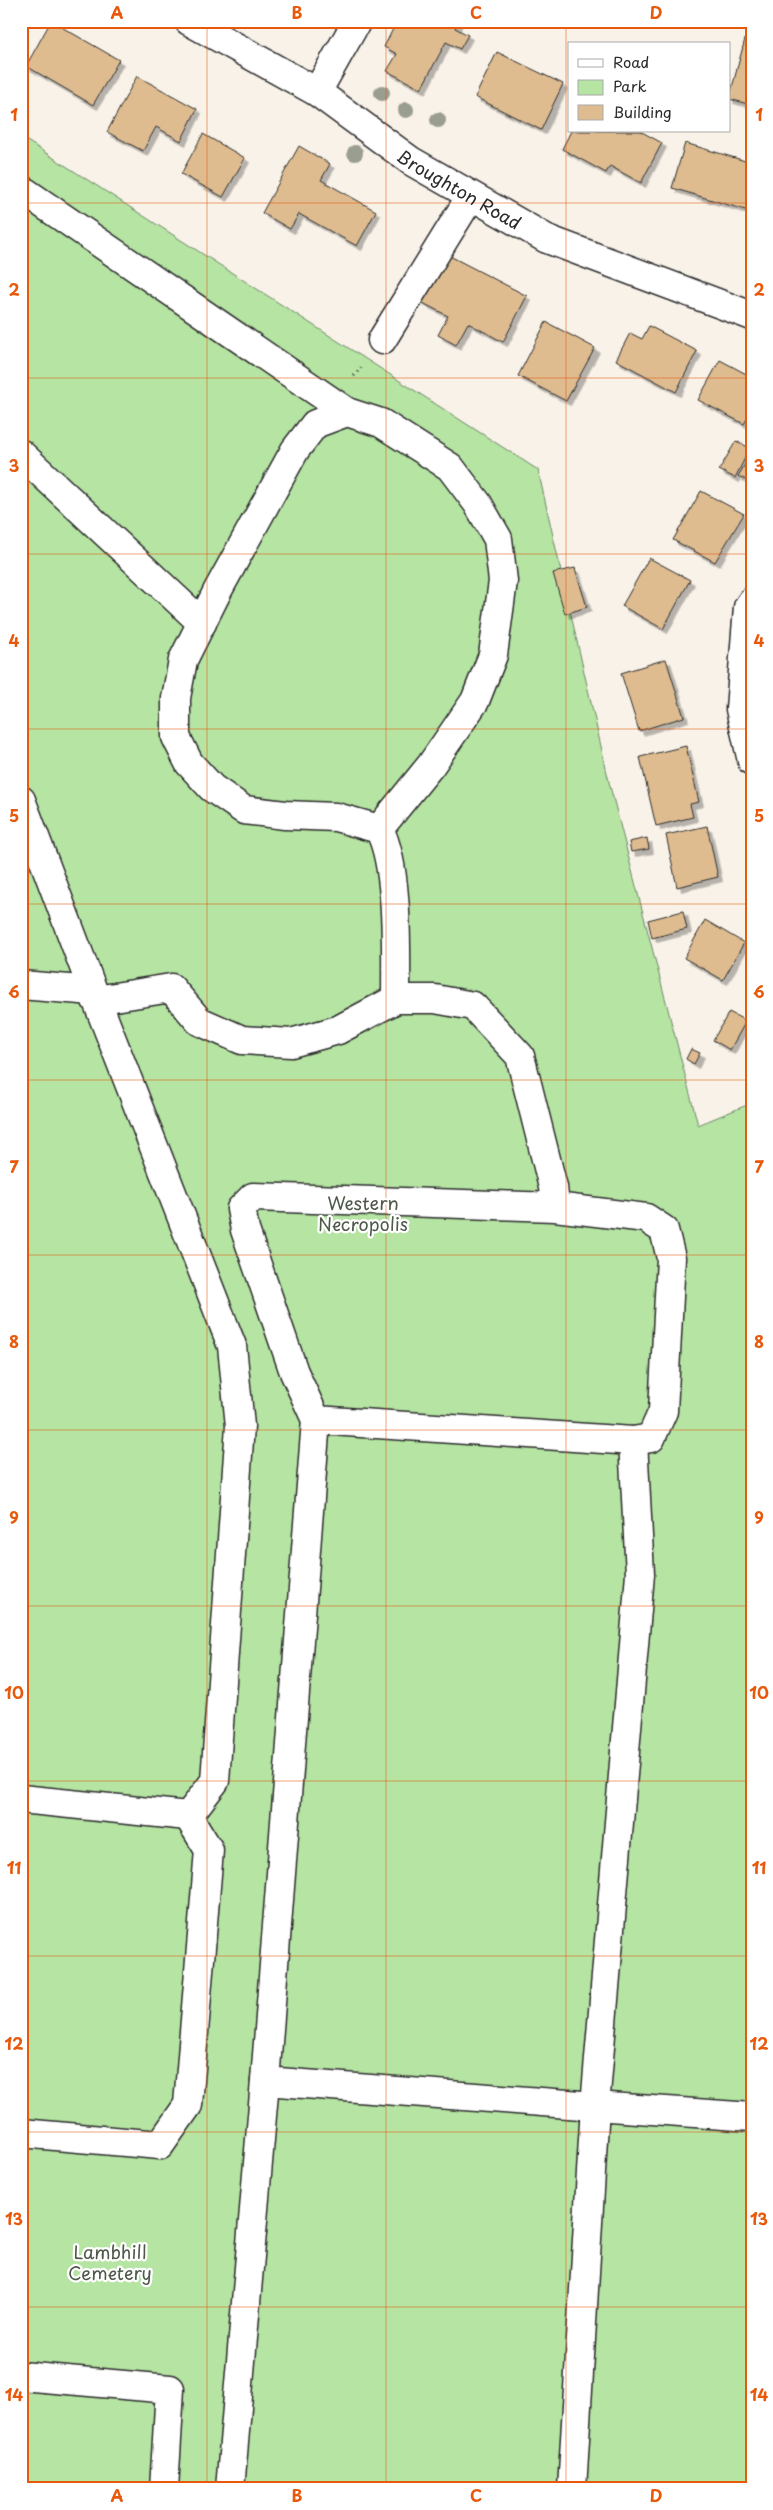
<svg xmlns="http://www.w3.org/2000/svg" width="773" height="2510" font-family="'Playpen Sans',sans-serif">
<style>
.green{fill:#b5e4a3;stroke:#708867}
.building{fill:#debc90;stroke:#2b2b2b;filter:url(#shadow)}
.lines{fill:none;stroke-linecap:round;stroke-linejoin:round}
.minor-casing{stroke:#2b2b2b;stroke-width:31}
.path{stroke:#2b2b2b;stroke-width:3;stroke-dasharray:1 4;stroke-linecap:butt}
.minor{stroke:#fff;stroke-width:28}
.tree{fill:#9a9e91}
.grid{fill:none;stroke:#e8590c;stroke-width:1;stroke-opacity:0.55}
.labels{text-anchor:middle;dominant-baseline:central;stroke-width:4.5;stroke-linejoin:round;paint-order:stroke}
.street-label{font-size:18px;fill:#2b2b2b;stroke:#fff}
.park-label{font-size:18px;fill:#4e5949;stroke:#fff}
.neatline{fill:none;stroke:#e8590c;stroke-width:2}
.grid-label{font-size:16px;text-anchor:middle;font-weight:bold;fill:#e8590c}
</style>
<defs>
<filter id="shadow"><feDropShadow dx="4.5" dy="4.5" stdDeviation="0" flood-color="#0004"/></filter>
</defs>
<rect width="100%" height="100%" fill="#f8f2e9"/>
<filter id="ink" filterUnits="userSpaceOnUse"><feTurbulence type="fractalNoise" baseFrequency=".02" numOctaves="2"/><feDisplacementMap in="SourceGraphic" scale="10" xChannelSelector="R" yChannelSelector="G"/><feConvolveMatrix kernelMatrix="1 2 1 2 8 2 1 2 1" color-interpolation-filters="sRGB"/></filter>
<g filter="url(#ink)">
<path class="green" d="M21,137L538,470L610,786L698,1125L752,1103V2489H21Z"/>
<g class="building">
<path d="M51,21L119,60L93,105L26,66Z"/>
<path d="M397,21H458L455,28L468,35L460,49L446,42L421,89L387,71L397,54L384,47Z"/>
<path d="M745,39L752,41V105L729,99Z"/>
<path d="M497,52L563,84L541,130L475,97Z"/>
<path d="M137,76L197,109L181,141L156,127L143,151L107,132Z"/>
<path d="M571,131H640L662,143L641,183L610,166L606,173L562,149Z"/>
<path d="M203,134L245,158L223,197L181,174Z"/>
<path d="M685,143L752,163V212L672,188Z"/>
<path d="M299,146L330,164L321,180L376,211L357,246L299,214L290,229L262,213Z"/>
<path d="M444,253L527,296L503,342L468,323L456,345L438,335L448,316L419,301Z"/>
<path d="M546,322L595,348L566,401L518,376Z"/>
<path d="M649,326L697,351L676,392L616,360L630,333L642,339Z"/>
<path d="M720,360L752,377V410L744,424L698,400Z"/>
<path d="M736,441L750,448L735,478L719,470Z"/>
<path d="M752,453V483L738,476Z"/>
<path d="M701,491L744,514L715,562L673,540Z"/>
<path d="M649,558L690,580L663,629L622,606Z"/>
<path d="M575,568L587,607L565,614L553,573Z"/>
<path d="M666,659L684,717L639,731L621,673Z"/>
<path d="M686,746L699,802L690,804L693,817L656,826L640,757Z"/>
<path d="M707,826L718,877L677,887L666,835Z"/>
<path d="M647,838L649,849L631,852L629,842Z"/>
<path d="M683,911L687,929L652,938L648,920Z"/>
<path d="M705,920L744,943L723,980L684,958Z"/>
<path d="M729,1012L746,1021L730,1050L713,1040Z"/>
<path d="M691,1049L700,1053L694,1064L686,1059Z"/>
</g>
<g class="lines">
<g class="minor-casing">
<g id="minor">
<path id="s1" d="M189,21L317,92L411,161L547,239L752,316"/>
<path d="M317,92L357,21"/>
<path d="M21,189L347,412"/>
<path d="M382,340L471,196"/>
<path d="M21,454L202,623"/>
<path d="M752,601L748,607L740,709L752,761"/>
<path d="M21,800L93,991"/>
<path d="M379,829L431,765L475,701L493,655L503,581L498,539L478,504L450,467L381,423L347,412L315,424L295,450L218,590L183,660L176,698V737L189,763L212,788L244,810L285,815L336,817L379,829C399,866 396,955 396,999"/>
<path d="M21,985L93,991L232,1346L240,1426L215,1781L188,1816L21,1799"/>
<path d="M96,1000L171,988L199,1021L242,1040L291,1043L338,1030L396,999H435L473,1006L520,1056L553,1187L555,1207L646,1218L664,1230L671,1258L663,1411L651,1438L633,1441L316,1420L294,1372L245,1230L241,1209L253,1197L555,1207"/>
<path d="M316,1420L265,2081L595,2106L640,1574L633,1441"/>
<path d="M21,2133L160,2145L188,2105L209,1850L188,1816"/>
<path d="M21,2376L170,2389L164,2489"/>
<path d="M230,2489L265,2081"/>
<path d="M572,2489L595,2106L752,2117"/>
</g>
</g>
<path class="path" d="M354,376L362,366"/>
<use href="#minor" class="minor"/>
</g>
<g class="tree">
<circle cx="382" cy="93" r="8"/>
<circle cx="406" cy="110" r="8"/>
<circle cx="438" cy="120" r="8"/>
<circle cx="355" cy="153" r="8"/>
</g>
</g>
<path class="grid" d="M207,21V2489M386,21V2489M566,21V2489M21,203H752M21,378H752M21,554H752M21,729H752M21,904H752M21,1080H752M21,1255H752M21,1430H752M21,1606H752M21,1781H752M21,1956H752M21,2132H752M21,2307H752"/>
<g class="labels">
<g class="street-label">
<text stroke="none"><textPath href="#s1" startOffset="319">Broughton Road</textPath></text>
</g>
<g class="park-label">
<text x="363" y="1202">Western<tspan x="363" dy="21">Necropolis</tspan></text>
<text x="110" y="2251">Lambhill<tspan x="110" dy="21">Cemetery</tspan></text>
</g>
</g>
<rect width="773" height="2510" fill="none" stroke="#fff" stroke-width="55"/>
<rect x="568" y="42" width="162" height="90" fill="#ffffff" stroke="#aaaaaa"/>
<rect x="578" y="59" width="25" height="8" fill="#ffffff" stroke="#aaaaaa"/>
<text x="613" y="68" font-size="15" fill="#2b2b2b">Road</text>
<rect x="578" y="80" width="25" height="15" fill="#b5e4a3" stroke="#aaaaaa"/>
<text x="613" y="92" font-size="15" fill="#2b2b2b">Park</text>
<rect x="578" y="105" width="25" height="15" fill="#debc90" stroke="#aaaaaa"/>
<text x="613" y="118" font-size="15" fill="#2b2b2b">Building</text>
<rect x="28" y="28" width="718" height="2454" class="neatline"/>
<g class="grid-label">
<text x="117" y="19">A</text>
<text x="297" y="19">B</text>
<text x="476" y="19">C</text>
<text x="656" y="19">D</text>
<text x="14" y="121">1</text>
<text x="759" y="121">1</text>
<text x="14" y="296">2</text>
<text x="759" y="296">2</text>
<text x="14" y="472">3</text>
<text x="759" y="472">3</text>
<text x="14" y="647">4</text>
<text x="759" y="647">4</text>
<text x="14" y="822">5</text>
<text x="759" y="822">5</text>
<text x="14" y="998">6</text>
<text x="759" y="998">6</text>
<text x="14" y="1173">7</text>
<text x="759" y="1173">7</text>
<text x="14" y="1348">8</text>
<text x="759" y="1348">8</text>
<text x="14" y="1524">9</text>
<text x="759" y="1524">9</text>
<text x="14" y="1699">10</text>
<text x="759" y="1699">10</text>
<text x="14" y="1874">11</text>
<text x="759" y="1874">11</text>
<text x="14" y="2050">12</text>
<text x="759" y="2050">12</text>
<text x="14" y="2225">13</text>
<text x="759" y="2225">13</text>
<text x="14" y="2401">14</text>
<text x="759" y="2401">14</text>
<text x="117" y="2502">A</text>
<text x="297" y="2502">B</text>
<text x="476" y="2502">C</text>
<text x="656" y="2502">D</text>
</g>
</svg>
